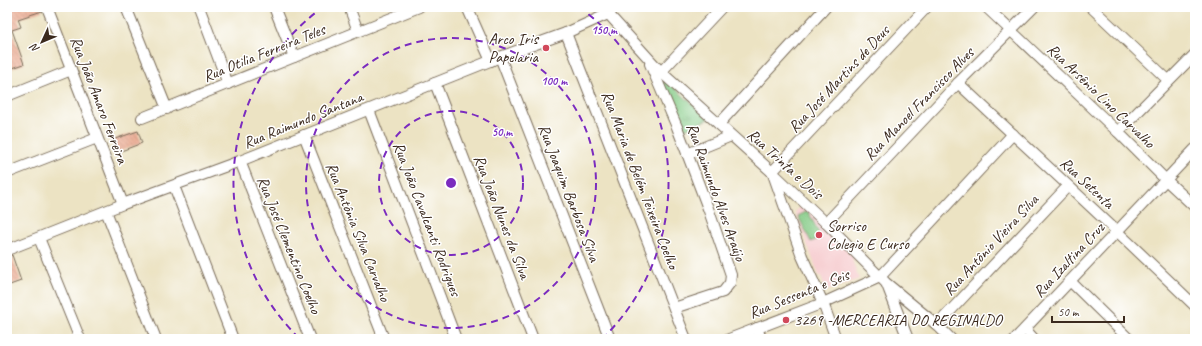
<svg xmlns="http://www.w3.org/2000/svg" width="1202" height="346" font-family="Caveat,sans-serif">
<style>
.built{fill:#f7cfd1}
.grass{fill:url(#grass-tufts);stroke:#607a52}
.garden{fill:#84ca85;stroke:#607a52}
.building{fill:url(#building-back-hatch)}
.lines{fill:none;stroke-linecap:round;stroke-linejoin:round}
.minor-casing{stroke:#796b58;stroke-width:12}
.minor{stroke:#fff;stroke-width:10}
.ring{fill:none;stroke:#7b2cbf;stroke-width:2;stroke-dasharray:7 5}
.poi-dot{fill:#d1495b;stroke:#fff;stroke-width:1.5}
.labels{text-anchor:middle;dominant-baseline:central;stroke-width:3;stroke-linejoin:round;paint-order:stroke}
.poi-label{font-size:16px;fill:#3b2a1e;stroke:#fff;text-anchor:start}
.street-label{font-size:16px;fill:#3b2a1e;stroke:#fff}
.centre{fill:#7b2cbf;stroke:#fff;stroke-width:2}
.ring-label{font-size:12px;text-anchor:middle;font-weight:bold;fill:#7b2cbf;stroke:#fff;stroke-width:3;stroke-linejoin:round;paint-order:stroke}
</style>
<defs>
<pattern id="grass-tufts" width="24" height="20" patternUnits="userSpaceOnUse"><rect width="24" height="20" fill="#84ca85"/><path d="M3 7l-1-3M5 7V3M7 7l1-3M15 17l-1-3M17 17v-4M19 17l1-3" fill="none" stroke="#6da46c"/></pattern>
<pattern id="building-back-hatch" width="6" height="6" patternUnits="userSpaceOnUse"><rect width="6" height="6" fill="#ecae95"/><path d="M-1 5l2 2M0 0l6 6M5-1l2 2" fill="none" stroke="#c08e79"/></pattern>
</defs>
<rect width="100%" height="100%" fill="#fff"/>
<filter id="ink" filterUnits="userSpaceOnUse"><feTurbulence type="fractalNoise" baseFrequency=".025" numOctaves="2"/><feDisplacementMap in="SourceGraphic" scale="8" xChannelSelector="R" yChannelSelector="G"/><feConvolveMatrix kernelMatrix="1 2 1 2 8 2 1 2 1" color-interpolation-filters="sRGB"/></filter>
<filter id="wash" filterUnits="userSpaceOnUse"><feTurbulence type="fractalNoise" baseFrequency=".012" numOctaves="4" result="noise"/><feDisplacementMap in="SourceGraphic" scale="16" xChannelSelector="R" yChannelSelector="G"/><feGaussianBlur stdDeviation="0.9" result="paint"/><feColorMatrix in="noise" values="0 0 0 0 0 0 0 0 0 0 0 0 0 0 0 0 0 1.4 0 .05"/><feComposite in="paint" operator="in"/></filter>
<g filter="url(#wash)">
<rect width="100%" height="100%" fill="#ece3c3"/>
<path class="built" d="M803,204L857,259L852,260L859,279L826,291L821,276H819L795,212Z"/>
<path class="grass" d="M657,72L709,119L680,131Z"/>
<path class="garden" d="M808,211L821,237L811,242L798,216Z"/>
<g id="blocks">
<g class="building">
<path d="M7,7H41L42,11L18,19L21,27L12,30L24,64L7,70Z"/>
<path d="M138,131L142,143L116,153L112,140Z"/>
<path d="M12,255L21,281L7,286V256Z"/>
</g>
</g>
</g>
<g filter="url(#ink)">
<use href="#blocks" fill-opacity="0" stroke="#796b58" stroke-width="1"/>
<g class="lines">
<g class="minor-casing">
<g id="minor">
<path d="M47,7L123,204"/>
<path d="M126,7L167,109"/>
<path d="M199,7L228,84"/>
<path d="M274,7L294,57"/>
<path d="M349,7L358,31"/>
<path d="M467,7L491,61"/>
<path d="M602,7L661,72L772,172L826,223L886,283L937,325L951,339"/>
<path d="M986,7L1118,132L1166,180L1195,207"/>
<path d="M1091,7L1168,80"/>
<path d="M566,33L686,339"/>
<path d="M500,57L610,339"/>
<path d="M650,64L677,127L709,211L731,275L730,283L723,292L674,308"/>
<path d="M661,72L722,7"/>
<path d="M435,83L533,339"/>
<path d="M958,83C1037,157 1117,230 1195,306"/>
<path d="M7,96L71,70"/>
<path d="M369,110L456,339"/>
<path d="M142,118L419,7"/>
<path d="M719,124L826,7"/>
<path d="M1118,132L1195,54"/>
<path d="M304,135L384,339"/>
<path d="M687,154L731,136"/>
<path d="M240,161L310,339"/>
<path d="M772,172L927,7"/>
<path d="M7,173L97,138"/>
<path d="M773,174L802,256L823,303L836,339"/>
<path d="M174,186L233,339"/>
<path d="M106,211L156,339"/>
<path d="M826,223L958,83L1034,7"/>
<path d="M39,238L80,339"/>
<path d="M7,250L123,204L240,161L500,57L566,33L608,14L615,7"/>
<path d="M1070,281L1129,339"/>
<path d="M887,285L908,339"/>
<path d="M937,325L1068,186"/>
<path d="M757,328L761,339"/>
<path d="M1025,329L1034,339"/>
<path d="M729,339L823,303L880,277L1013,134"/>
<path d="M1015,339L1195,149"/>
</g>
</g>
<use href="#minor" class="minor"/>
</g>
</g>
<g class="ring">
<circle cx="451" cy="183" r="72"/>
<circle cx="451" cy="183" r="145"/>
<path d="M299 338A217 217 0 0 1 323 7M579 7A217 217 0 0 1 603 338"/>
</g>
<g class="poi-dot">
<circle cx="546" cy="48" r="4"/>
<circle cx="819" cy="235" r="4"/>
<circle cx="786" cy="320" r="4"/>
</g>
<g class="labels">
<g class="poi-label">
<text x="538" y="39" text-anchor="end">Arco Iris<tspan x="538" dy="18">Papelaria</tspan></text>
<text x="827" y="226">Sorriso<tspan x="827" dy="18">Colegio E Curso</tspan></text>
<text x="794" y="320">3269 -MERCEARIA DO REGINALDO</text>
</g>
<g class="street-label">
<text transform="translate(264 53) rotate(-22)">Rua Otilia Ferreira Teles</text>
<text transform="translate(839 79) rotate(-47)">Rua José Martins de Deus</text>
<text transform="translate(1101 96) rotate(44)">Rua Arsênio Lino Carvalho</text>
<text transform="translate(99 100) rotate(69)">Rua João Amaro Ferreira</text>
<text transform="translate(919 104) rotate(-46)">Rua Manoel Francisco Alves</text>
<text transform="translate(303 120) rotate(-22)">Rua Raimundo Santana</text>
<text transform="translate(785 164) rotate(42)">Rua Trinta e Dois</text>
<text transform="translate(640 180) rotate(69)">Rua Maria de Belém Teixeira Coelho</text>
<text transform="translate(1087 183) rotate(43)">Rua Setenta</text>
<text transform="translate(716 192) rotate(70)">Rua Raimundo Alves Araújo</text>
<text transform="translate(569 193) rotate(69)">Rua Joaquim Barbosa Silva</text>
<text transform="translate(502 217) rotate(69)">Rua João Nunes da Silva</text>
<text transform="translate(427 219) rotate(69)">Rua João Cavalcanti Rodrigues</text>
<text transform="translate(358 232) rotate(68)">Rua Antônia Silva Carvalho</text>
<text transform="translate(289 245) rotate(68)">Rua José Clementino Coelho</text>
<text transform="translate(991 245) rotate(-47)">Rua Antônio Vieira Silva</text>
<text transform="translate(1069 260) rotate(-47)">Rua Izaltina Cruz</text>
<text transform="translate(799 294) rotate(-22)">Rua Sessenta e Seis</text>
</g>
</g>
<circle cx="451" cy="183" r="6" class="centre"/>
<g class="ring-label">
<text x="604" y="34">150 m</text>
<text x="554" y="85">100 m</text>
<text x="502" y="136">50 m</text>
</g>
<rect width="1202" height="346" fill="none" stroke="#fff" stroke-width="24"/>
<g transform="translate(42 42) rotate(226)" stroke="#ffffff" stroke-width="3" paint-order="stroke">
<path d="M0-3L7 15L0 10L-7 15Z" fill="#3b2a1e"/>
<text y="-6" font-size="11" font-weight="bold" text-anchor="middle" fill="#3b2a1e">N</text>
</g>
<path d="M1052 316v6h72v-6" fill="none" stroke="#3b2a1e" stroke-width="2"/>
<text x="1058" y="316" font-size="12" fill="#3b2a1e" stroke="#ffffff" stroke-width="3" paint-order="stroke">50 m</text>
</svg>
